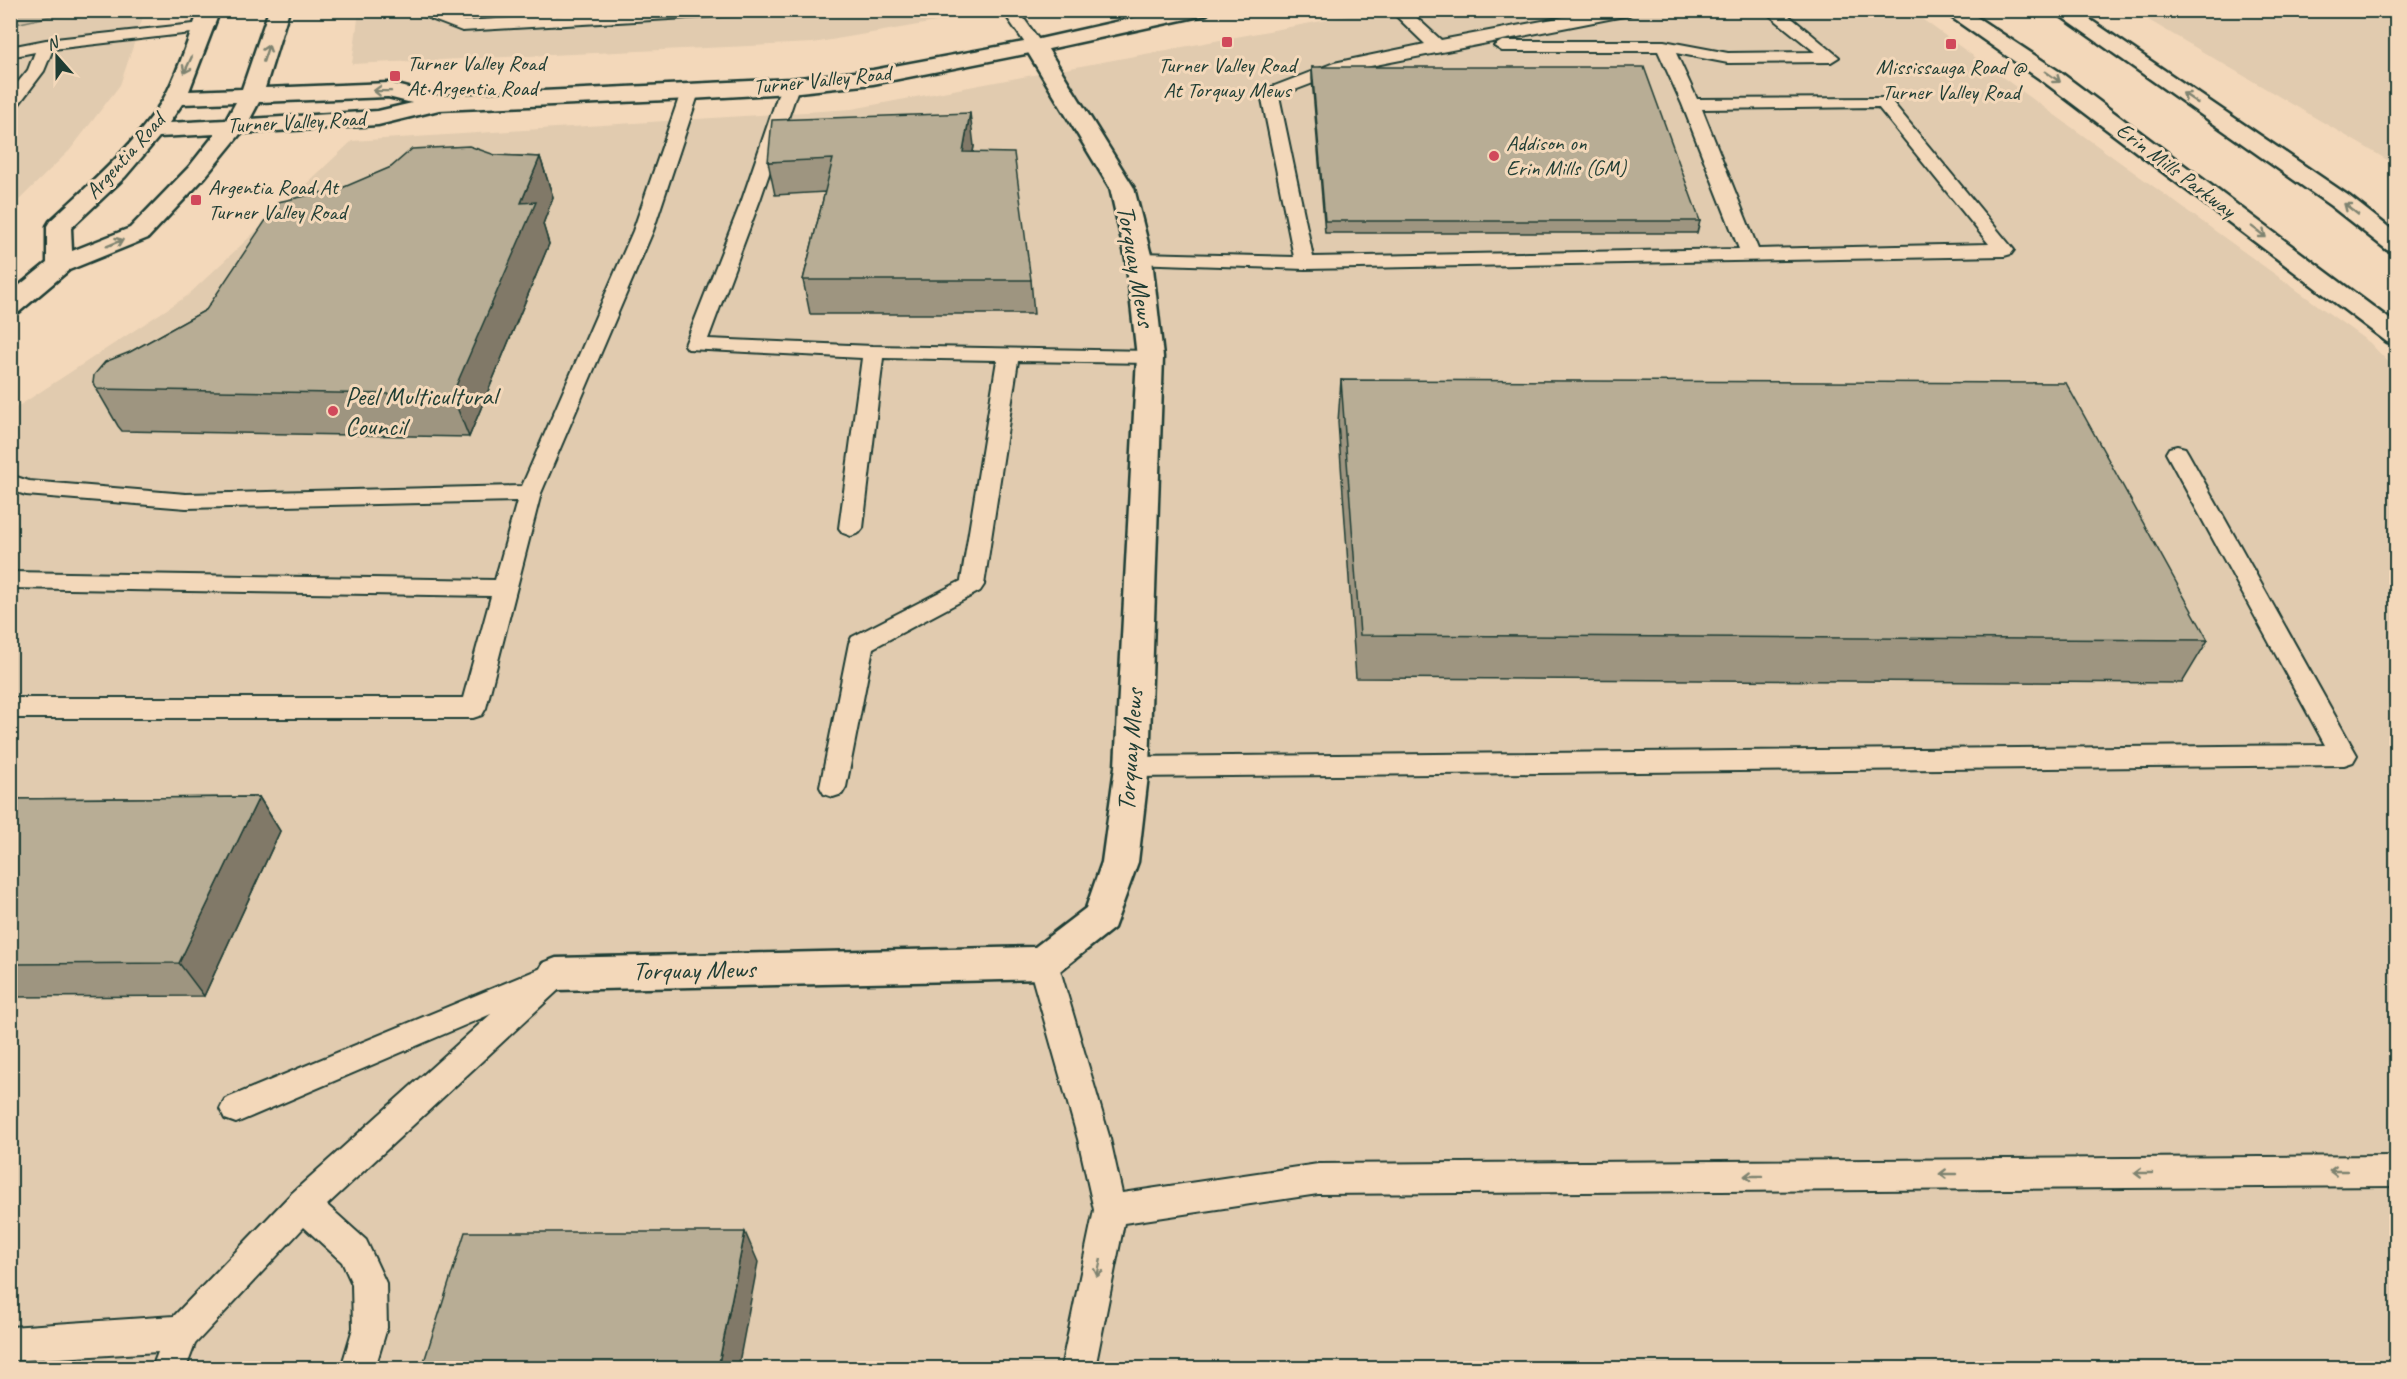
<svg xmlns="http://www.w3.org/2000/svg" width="2407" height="1379" font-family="Caveat,sans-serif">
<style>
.built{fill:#e1cbaf}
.green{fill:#d1bfa4;stroke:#787e6c;stroke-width:1.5}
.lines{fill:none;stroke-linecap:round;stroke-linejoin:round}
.service-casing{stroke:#1f3d34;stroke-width:4}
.minor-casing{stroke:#1f3d34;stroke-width:5}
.tertiary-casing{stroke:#1f3d34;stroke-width:5}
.primary-casing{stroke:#1f3d34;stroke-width:5}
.service{fill:#f3d8ba;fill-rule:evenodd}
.minor{fill:#f3d8ba;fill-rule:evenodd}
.tertiary{fill:#f3d8ba;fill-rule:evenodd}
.primary{fill:#f3d8ba;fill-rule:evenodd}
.wall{fill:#9e9580;stroke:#1f3d34;stroke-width:1.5}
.shaded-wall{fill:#817968;stroke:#1f3d34;stroke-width:1.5}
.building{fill:#b8ad95;stroke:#1f3d34;stroke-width:1.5}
.oneway{stroke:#7e8370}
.poi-dot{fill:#d1495b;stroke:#f3d8ba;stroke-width:2}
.labels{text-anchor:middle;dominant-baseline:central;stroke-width:6;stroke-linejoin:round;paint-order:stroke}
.far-poi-label{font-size:22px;fill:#1f3d34;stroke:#f3d8ba;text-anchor:start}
.far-street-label{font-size:22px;fill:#1f3d34;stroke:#f3d8ba}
.street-label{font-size:26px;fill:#1f3d34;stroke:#f3d8ba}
.poi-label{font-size:26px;fill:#1f3d34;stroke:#f3d8ba;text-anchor:start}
</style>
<rect width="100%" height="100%" fill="#f3d8ba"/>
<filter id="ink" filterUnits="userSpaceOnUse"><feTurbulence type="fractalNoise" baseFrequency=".0167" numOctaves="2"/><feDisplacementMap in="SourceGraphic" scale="12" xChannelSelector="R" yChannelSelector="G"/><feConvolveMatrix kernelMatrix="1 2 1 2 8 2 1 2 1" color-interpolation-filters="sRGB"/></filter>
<g filter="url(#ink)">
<g class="built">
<path d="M75,11H145L120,85L70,150L11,208V25Z"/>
<path d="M359,11H1000L813,43L352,64Z"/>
<path d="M1375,11H1911L2370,343L2396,370V1368H11V411L187,296L352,141L852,109Z"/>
<path d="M2133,11H2396V165Z"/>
</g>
<path class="green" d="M11,10H75V11L11,25Z"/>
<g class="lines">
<g class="service-casing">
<g id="service">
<path d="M413,10H437L464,21L647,10H747L739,15L462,31L415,13Z"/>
<path d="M1002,10H1018L1043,46L1041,49H1029Z"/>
<path d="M1390,10H1408L1441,40L1601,10H1637L1629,15L1345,71L1279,96L1313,257L1739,249L1682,104L1658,51H1502L1494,46L1502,41H1664L1728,53L1815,52L1763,10H1782L1839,57L1831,62L1728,63L1676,53L1697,99L1889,98L2014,250L2011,254L2004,256L1305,269L1132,263L1129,259L1132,255L1139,253L1294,257L1261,94L1264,90L1334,63L1425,44ZM1878,107L1989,244L1758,249L1702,109Z"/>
<path d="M203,23L211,28L209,31L53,49L44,71L16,108L10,109V92L28,70L35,52L10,57V47L46,40Z"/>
<path d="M790,81L796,82L799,86L760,200L708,339L873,346L1150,351L1157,353L1160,357L1157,361L1150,363L1018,361L984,585L980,591L873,648L846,787L842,794L833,797L824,794L820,787L849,643L852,637L961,581L997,360L883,358L863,528L859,533L851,536L843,533L839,528L862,358L688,349L685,345L742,200L781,86L784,82Z"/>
<path d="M690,87L696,88L699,92L653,231L541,493L486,708L482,715L473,718H10V698H463L491,596L10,588V572L495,580L517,501L186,508L26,495L10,490V475L29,481L186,494L522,486L633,231L681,92L684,88Z"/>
<path d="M2177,446L2185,448L2188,453L2353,748L2357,755L2353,762L2344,765L1132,777L1123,774L1119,767L1123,760L1132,757L2325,745L2166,453L2169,448Z"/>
<path d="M1043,951L1053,954L1058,963L1110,1139L1122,1193L1318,1164L2396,1156V1186L1318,1194L1124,1223L1095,1368H1061L1094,1210L1078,1139L1028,963L1033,954Z"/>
<path d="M556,962L566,965L571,974L566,983L327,1205L366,1240L386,1283L387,1328L375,1368H341L353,1328L352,1284L342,1262L304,1227L195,1344L186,1368H152L158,1352L10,1361V1327L174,1316L291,1194L491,1014L236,1123L225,1119L220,1109L225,1099Z"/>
</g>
</g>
<g class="minor-casing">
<path id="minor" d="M1035,40L1043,41L1046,46L1134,188L1152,259L1163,357L1149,767L1138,862L1114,928L1056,974L1043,979L556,990L543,985L537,974L543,963L556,958L1035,947L1086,908L1102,862L1115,767L1137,357L1126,259L1110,188L1024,46L1027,41Z"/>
</g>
<g class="tertiary-casing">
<path id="tertiary" d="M199,10H220L189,91L242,89L269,10H289L265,88L389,83L439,96L790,79L873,70L1035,40L1169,10H1210L1207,14L1200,16L1035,52L873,84L790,93L690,99L439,110L378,125L241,133L205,177L148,238L69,270L19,312L10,314V293L47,263V226L50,221C91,183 133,147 163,100C177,76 189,37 199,10ZM388,97L412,103L378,111L250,119L259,102ZM236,102L226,120L169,123L182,104ZM215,134L189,167L130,228L72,251L71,228L125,177L159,137Z"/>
</g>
<g class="primary-casing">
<g id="primary">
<path d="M1941,10H1966L2060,72L2396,324V344L2387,342L2044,82Z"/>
<path d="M2052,10H2076L2349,196L2396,233V252L2387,250L2331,206Z"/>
</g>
</g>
<use href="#service" class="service"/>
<use href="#minor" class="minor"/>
<use href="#tertiary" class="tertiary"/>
<use href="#primary" class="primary"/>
</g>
<g class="wall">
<path d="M1312,67L1700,221L1697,233H1325L1312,79Z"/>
<path d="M974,146L973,152L1031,280L1034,314H810L803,280L825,192L775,195L768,162Z"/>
<path d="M495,155L540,157L553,197L543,224L549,244L469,437L122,431L118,426L93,383L130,352L206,310L342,188Z"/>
<path d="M1341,380L2208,640L2182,683L1356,678L1338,422Z"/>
<path d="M259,797L280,831L204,996L10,997V799Z"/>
</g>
<g class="shaded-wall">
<path d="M970,113L974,146L967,185L963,152Z"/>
<path d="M540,157L553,197L543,224L549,244L469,437L452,395L521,203Z"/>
<path d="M259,797L280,831L204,996L179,963Z"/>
<path d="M745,1232L758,1262L738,1368H718Z"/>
</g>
<g class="building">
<path d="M1312,67H1644L1700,221H1325Z"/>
<path d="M970,113L963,152L1014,153L1031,280H803L833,159L768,162L772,120Z"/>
<path d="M469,146L495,155L540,157L521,203L536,202L452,395L97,389L93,383L94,375L105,362L130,352L206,310L278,202L342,188L391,167L412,149Z"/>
<path d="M1341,380L2066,383L2208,640L1360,635Z"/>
<path d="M259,797L179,963L10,964V799Z"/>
<path d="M465,1232H745L718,1368H422Z"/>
</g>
<defs><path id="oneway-shaft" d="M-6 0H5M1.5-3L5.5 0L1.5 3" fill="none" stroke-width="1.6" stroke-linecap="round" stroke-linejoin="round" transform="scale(1.5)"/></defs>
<g class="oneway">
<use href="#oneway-shaft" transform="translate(266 53) rotate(-72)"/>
<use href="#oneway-shaft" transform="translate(188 65) rotate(115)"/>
<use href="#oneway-shaft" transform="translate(2053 77) rotate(35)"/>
<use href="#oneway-shaft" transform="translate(382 91) rotate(-179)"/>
<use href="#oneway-shaft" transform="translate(2190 98) rotate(-146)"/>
<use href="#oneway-shaft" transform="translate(2351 209) rotate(-142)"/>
<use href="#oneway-shaft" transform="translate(2259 232) rotate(37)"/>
<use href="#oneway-shaft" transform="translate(115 243) rotate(-22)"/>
<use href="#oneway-shaft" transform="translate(2338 1171) rotate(180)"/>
<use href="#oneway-shaft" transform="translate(2143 1173) rotate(180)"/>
<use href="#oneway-shaft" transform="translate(1948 1174) rotate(180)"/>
<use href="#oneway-shaft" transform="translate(1753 1176) rotate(180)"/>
<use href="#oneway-shaft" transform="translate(1099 1268) rotate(102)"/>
</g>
</g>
<g class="poi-dot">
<rect x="1221" y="36" width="12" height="12" rx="3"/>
<rect x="1945" y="38" width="12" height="12" rx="3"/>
<rect x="389" y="70" width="12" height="12" rx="3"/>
<circle cx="1494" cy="156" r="6"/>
<rect x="190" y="194" width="12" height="12" rx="3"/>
<circle cx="333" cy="411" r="6"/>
</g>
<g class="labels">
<g class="far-poi-label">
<text x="407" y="63">Turner Valley Road<tspan x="407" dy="25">At Argentia Road</tspan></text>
<text x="1227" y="65" text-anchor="middle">Turner Valley Road<tspan x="1227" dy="25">At Torquay Mews</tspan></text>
<text x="1951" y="67" text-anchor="middle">Mississauga Road @<tspan x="1951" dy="25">Turner Valley Road</tspan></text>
<text x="1506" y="143">Addison on<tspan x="1506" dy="25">Erin Mills (GM)</tspan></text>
<text x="208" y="187">Argentia Road At<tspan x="208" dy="25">Turner Valley Road</tspan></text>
</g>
<g class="far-street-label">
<text transform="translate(822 80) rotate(-6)">Turner Valley Road</text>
<text transform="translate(296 122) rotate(-3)">Turner Valley Road</text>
<text transform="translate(125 156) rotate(-48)">Argentia Road</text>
<text transform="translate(2176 170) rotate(37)">Erin Mills Parkway</text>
</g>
<g class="street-label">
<text transform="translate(1136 266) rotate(80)">Torquay Mews</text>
<text transform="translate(1130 750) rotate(-86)">Torquay Mews</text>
<text transform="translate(694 970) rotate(-1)">Torquay Mews</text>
</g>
<g class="poi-label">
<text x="345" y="396">Peel Multicultural<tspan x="345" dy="30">Council</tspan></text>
</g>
</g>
<rect width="2407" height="1379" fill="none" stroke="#f3d8ba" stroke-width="36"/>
<rect x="18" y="18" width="2371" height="1343" fill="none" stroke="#1f3d34" stroke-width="2" filter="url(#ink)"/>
<g transform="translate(57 57) rotate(339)" stroke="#f3d8ba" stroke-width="4.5" paint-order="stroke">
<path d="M0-4.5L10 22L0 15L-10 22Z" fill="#1f3d34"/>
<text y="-9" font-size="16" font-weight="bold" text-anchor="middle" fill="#1f3d34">N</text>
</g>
</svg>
